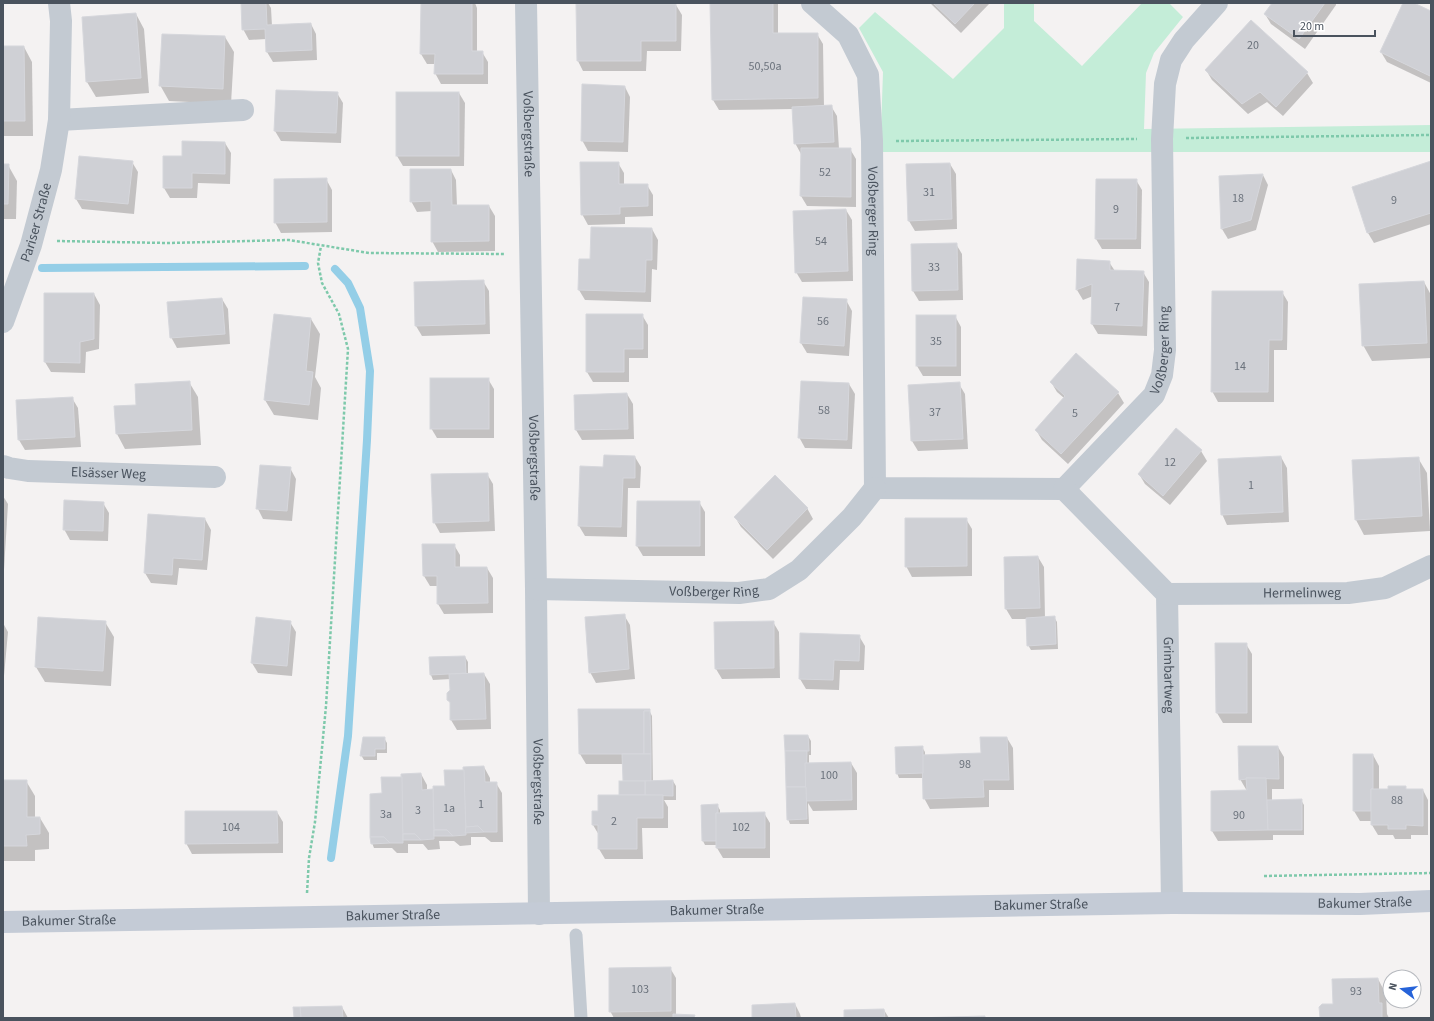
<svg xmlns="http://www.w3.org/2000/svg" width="1434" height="1021" font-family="'Source Sans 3',sans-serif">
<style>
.green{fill:#c4edd8}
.shadow{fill:#0003}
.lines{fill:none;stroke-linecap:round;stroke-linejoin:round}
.stream{stroke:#94cee7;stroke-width:8}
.building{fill:#cfd0d5;stroke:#d6d7dc}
.path{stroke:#7ec9ab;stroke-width:2.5;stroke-dasharray:3 2;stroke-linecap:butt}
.service{stroke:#c3cad2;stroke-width:13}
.minor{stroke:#c3cad2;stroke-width:22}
.secondary{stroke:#c4cbd6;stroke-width:22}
.labels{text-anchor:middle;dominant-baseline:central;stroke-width:4;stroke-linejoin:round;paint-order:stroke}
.number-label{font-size:12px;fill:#6b727c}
.street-label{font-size:14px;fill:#4a535e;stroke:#fff}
</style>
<rect width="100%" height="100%" fill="#f4f2f2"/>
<path class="green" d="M1004,3H1034V21L1082,66L1142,3H1169L1183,17L1154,53L1146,73L1144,129L1431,125V152H883L881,130L883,72L859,28L875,12L953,79L1004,28Z"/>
<g class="shadow">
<path d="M242,3H268L271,8L272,26L311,24L316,34L317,60L273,62L267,52L266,39L249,40L243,29Z"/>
<path d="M422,3H475L477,8V52H482L488,62V84H441L435,73V64H427L421,54Z"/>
<path d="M711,3H778V34H817L823,44L824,107L831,106L837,116L839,149H850L856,159V207L807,206L801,196V154L795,143L794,109L719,110L713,100Z"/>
<path d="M930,3H990L961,33Z"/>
<path d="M1273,3H1336V5L1305,49L1271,24L1265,14Z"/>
<path d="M1404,3H1412L1431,12V83L1387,62L1381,52Z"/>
<path d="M676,5L682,15L681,51H647L646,71H583L578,61Z"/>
<path d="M136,14L144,29L149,93L96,97L87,82Z"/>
<path d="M1251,21L1307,73L1313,83L1283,116L1267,102L1248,114L1212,80L1206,70Z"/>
<path d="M225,37L234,52L231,104L169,101L160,85Z"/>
<path d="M3,47H24L32,62L33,136H3Z"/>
<path d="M625,87L630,97L628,152L588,151L582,140Z"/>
<path d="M337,93L343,103L341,143L281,141L275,131Z"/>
<path d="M459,93L465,103L464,166H403L397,156Z"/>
<path d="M225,143L231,153L230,184L198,183L197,198H170L164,188L183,157Z"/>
<path d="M80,157L132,162L138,172L134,214L82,209L76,199Z"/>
<path d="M1431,162V224L1374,243L1368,233L1353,188Z"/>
<path d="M618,163L624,173V185H647L653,195V216L625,217V224L588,225L582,214Z"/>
<path d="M950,164L956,174L957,229L915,231L909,221Z"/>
<path d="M3,165H8L17,181L16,219H3Z"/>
<path d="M451,170L456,180L457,206H489L495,216V251L438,252L432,241V211L417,212L411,201Z"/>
<path d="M1263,175L1268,185L1256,230L1228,239L1222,229L1220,177Z"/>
<path d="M326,179L332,190V232L281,233L275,222Z"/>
<path d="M1136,180L1142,190L1141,249H1102L1096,239Z"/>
<path d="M846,210L852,220L853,281L802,282L796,272Z"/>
<path d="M652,229L658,240L657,270L652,269L651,302L585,300L579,290L591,260Z"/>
<path d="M956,244L962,254L963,300L919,301L913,291Z"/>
<path d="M1078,260L1109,262L1115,271L1143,272L1149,282L1147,336L1098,334L1092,324L1093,296L1083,300L1077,290Z"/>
<path d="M483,281L489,291L490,334L422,336L416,326Z"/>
<path d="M1424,282L1431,295V358L1372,361L1363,345Z"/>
<path d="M1282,292L1288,302L1287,350H1274V402H1218L1212,391Z"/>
<path d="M45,294H94L100,305L99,349L86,352L85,373L51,372L45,362Z"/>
<path d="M222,299L228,309L230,344L177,348L171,337Z"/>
<path d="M846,300L852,311L849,356L807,353L801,343Z"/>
<path d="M642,315L648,325V358H629V382H593L587,372Z"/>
<path d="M955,316L961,327V376H923L917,366Z"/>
<path d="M311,319L320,334L315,377L321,388L318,420L274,415L265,400Z"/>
<path d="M488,379L494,389V438H437L431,428Z"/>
<path d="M189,382L198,397L201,445L125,449L117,434L137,406Z"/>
<path d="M1051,382L1118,393L1124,403L1068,464L1042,440L1036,430L1064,398L1057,392Z"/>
<path d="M849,384L855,394L852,449L805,448L799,437Z"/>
<path d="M959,384L965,394L968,449L918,451L912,441Z"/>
<path d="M627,394L633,404L634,439L582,440L576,430Z"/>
<path d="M72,398L78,408L81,447L25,450L19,440L17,401Z"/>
<path d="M1201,451L1207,461L1170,505L1145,484L1139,474Z"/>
<path d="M635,457L641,467L640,488H628L627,537L585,536L579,526L604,468Z"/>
<path d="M1281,457L1287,468L1289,522L1227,525L1222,514Z"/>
<path d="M1418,458L1427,473L1430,531L1364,535L1356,520Z"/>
<path d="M290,468L296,479L292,521L263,519L258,509Z"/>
<path d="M487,474L493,484L495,531L440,533L434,522Z"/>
<path d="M3,496L8,504L4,570H3Z"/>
<path d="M699,502L705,512V556H643L637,546Z"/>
<path d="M103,503L109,513L108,541L70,540L64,529Z"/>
<path d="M807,508L813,519L773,559L741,527L735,517Z"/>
<path d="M205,519L211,530L207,570L179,568L177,585L151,583L145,573Z"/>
<path d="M966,519L972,529V576L912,577L906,566Z"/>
<path d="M454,545L460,555V568H487L493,578V613L444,614L438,604V586H430L424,576Z"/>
<path d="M1038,557L1044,567L1045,618L1054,617L1057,622L1058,649L1031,650L1028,645L1027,619H1012L1006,609Z"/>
<path d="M624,615L630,625L635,679L596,683L590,672Z"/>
<path d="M105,622L114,637L111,686L45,682L36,667Z"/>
<path d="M290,622L296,632L292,676L258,673L252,663Z"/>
<path d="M773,622L779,632L780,678L722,679L716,669Z"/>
<path d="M3,623L8,632L4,676H3Z"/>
<path d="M801,634L859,636L865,646L864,670H840L839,690L806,689L800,679Z"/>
<path d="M1246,644L1252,654V723H1223L1217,713Z"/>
<path d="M465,657L468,662V674H484L490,684L491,729L457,730L451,720V704L448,700L451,691V679L433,680L431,675Z"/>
<path d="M579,710L650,712L652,716L653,782L673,781L676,786V800H664L668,807V828H642L643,859H605L599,849V835L593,825L599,812L621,796L624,782L623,764H586L580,754Z"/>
<path d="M808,736L811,741V755H809V764L851,763L857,773V810L813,811L808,803L809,824H790L788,819Z"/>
<path d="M384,738L387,743V753H377V760H364L361,755Z"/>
<path d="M1007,738L1013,748L1014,790H989V807L930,809L924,798V778H899L897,773L922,747L925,752V756L982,754Z"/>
<path d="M1278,747L1284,757V789H1272V800H1301L1304,805V835H1273V840L1218,841L1212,831V792L1247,791L1240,779Z"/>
<path d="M1373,755L1379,766V790H1389L1405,787L1407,790H1423L1428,800V835H1411V839H1395L1393,835H1378L1372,825V821H1360L1354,811Z"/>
<path d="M484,767L490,778V783H496L502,793L503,842H491L485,837H471V845L460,846L454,841H439L440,849L428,850L423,844H408V853H397L392,848H374L372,843L383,794L402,778L421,774L427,785V791L434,790L446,787L465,771Z"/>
<path d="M3,781H26L35,796V818H40L49,833V849L35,850V861H3Z"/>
<path d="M717,805L720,810V814L764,813L770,823V858H723L717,848V845H705L703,841Z"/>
<path d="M277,812L283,822V853L192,854L186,843Z"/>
<path d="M670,968L676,978V1015L694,1016L695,1018H614L610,1011Z"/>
<path d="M1378,979L1386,994L1387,1014L1389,1018H1321L1334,1005Z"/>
<path d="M795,1004L800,1014L801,1018H753Z"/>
<path d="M342,1007L348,1018H295Z"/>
<path d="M884,1010L889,1018H845Z"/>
</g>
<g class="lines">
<g class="stream">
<path d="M42,268L305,266"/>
<path d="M331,858L348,736L367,440L370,371L360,308L348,283L335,269"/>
</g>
</g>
<g class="building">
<path d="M241,3H266L267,25L311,23L312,50L266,52L265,29L242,30Z"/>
<path d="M421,3H472V51H483V74H434L435,54H420Z"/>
<path d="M710,3H773V33H818V98L712,100Z"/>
<path d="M933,3H975L955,24Z"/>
<path d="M1272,3H1325L1299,39L1264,14Z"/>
<path d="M1403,3H1414L1431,11V73L1430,76L1380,52Z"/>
<path d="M576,4H676V41H641V61H577Z"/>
<path d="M136,13L141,78L86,82L82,17Z"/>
<path d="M1251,20L1308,72L1276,107L1260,92L1242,104L1205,70Z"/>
<path d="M162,34L225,36L223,89L159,86Z"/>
<path d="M3,46H24L25,121H3Z"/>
<path d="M582,84L625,86L623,142L581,141Z"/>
<path d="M276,90L338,92L336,133L274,131Z"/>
<rect x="396" y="92" width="63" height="64"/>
<path d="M832,105L834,142L794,144L792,107Z"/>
<path d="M182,141L225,142V174L192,173V188H163V156H182Z"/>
<path d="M801,148H851V197L800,196Z"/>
<path d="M79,156L133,161L128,204L75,199Z"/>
<path d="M1431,161V213L1367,233L1352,187Z"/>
<path d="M580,162H619V184H648V206L620,207V214L581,215Z"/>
<path d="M950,163L952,219L908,221L906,164Z"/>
<path d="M3,164H9L8,204H3Z"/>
<path d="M410,169H451L452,205H489V241L431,242V201L410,202Z"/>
<path d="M1263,174L1251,220L1221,229L1219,176Z"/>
<path d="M327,178V222L274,223V179Z"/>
<path d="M1096,179H1137L1136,239H1095Z"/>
<path d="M846,209L848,271L795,273L793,211Z"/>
<path d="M591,227L652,228V260H646L645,292L578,290L579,259H590Z"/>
<path d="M957,243L958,290L912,291L911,244Z"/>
<path d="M1077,259L1110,261V270L1144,271L1142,326L1091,324L1092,284L1076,290Z"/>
<path d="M484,280L485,324L415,326L414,282Z"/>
<path d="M1424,281L1427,343L1362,346L1359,284Z"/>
<path d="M1212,291H1283L1282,340H1269L1268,392H1211Z"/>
<path d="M44,293H94V339L80,342V363L44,362Z"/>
<path d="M803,297L847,299L844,346L800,343Z"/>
<path d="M222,298L225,334L170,338L167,302Z"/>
<path d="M274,314L311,318L306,371L313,372L309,405L264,400Z"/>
<path d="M586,314H643V349H624V372H586Z"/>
<rect x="916" y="315" width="40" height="51"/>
<path d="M1076,353L1119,392L1061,454L1035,430L1065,396L1050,382Z"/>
<rect x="430" y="378" width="59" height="51"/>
<path d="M190,381L192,430L116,434L114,406L136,405L135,384Z"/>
<path d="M801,381L849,383L847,440L798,438Z"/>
<path d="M960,382L963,439L911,441L908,385Z"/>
<path d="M627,393L628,429L575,430L574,395Z"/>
<path d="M73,397L75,437L18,440L16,400Z"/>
<path d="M1176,428L1202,450L1163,496L1138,474Z"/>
<path d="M604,455L635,456V478H623L621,527L578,526L580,466L603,467Z"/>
<path d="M1281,456L1283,512L1221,515L1218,459Z"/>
<path d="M1419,457L1422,516L1355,520L1352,460Z"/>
<path d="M260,465L291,467L287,511L256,509Z"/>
<path d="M488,473L489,521L433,523L431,474Z"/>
<path d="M775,475L808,508L767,550L734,517Z"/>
<path d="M64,500L104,502L103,531L63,530Z"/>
<path d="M637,501H700V546H636Z"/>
<path d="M148,514L205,518L202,560L173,558L172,575L144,573Z"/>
<path d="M905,518H967V566L905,567Z"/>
<path d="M422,544H455V567H487L488,603L437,604V576H423Z"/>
<path d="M1038,556L1040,608L1005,609L1004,557Z"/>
<path d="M625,614L629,669L589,673L585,617Z"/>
<path d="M1055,616L1056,644L1027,646L1026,618Z"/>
<path d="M38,617L106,621L103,671L35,667Z"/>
<path d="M256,617L291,621L287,666L251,663Z"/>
<path d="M774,621V668L715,669L714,622Z"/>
<path d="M800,633L860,635L859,661L834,660L833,680L799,679Z"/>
<path d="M1215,643H1247V713H1216Z"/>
<path d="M465,656L466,673L430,675L429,657Z"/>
<path d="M484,673L486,719L450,720V702L447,700V693L450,690L449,674Z"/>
<path d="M578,709H650V711H644V754H579Z"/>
<path d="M644,711H650L651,754H644Z"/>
<path d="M784,735H808L809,751H785Z"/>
<path d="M363,737H385V749H375V756H360Z"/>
<path d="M980,737H1007L1009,780H983L984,797L923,799L922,755L981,753Z"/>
<path d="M923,746V773L896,774L895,747Z"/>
<path d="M1238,746H1278L1279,779L1246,778L1247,779L1239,780Z"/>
<path d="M785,751H807L806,787H786Z"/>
<path d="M622,754H651V781H623Z"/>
<path d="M1353,754H1373V789H1371V811H1353Z"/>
<path d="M851,762L852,800L806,801L805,763Z"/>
<path d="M484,766L485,782H497V832H484L478,826L466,827L463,767Z"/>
<path d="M444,770H464L466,835L453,836L447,830H434L433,786H445Z"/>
<path d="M421,773L422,790L433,789L434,839L421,840L415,834H402L401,774Z"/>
<path d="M381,777H402L403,843H390L384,837H370V794L382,793Z"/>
<path d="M1246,778H1266L1268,830L1211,831V791L1247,790Z"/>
<path d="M3,780H27V817H40V834L26,835L27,846H3Z"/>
<path d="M673,780V796L645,795V781Z"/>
<rect x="619" y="781" width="26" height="14"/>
<path d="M1388,786H1406V789H1423V826L1406,825V829H1388V825H1371V789H1388Z"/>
<path d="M786,787H806L807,819L787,820Z"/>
<path d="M598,795H663V818H637V849H598V825H592V811H598Z"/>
<path d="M1302,799V830H1268L1267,800Z"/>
<path d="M718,804V813H716L717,841H702L701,805Z"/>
<path d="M185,811H277L278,843L185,844Z"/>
<path d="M765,812V848H716V813Z"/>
<path d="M478,826L484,832L465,833L466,827Z"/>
<path d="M434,830H447L453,836H434Z"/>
<path d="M403,834H415L421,840H403Z"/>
<path d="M370,837H384L390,843L371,844Z"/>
<path d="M671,967V1011L609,1012V968Z"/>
<path d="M1378,978L1379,1003H1382V1018H1320L1319,1007L1322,1004H1333L1332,979Z"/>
<path d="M795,1003L796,1018H752V1005Z"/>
<path d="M342,1006L343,1018H301L300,1007Z"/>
<path d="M293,1007H300L301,1018H294Z"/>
<path d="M884,1009L885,1018H844V1010Z"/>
<path d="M673,1014L695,1015L694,1018H673Z"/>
<path d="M985,1016V1018H913Z"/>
</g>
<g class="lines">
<g class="path">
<path d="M1186,138L1431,135"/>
<path d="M896,141L1137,139"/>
<path d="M57,241L167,243L289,240L369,253L505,254"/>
<path d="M1264,876L1431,873"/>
<path d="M307,893L309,858L315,822L326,706L348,349L339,314L322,283L318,263L321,246"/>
</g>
<path class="service" d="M576,935L581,1018"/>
<g class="minor">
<path id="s1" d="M526,3L536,589L539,914"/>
<path id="s2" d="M812,3L848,35L868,75L872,141L875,488L1064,489L1154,395L1162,375L1165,350L1162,139L1165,84L1171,60L1184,40L1217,3"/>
<path d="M59,120L243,110"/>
<path id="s3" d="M3,322L31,245L51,170L59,120L61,21L59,3"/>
<path id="s4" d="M3,466L9,468L28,471L215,477"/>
<path id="s5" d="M1064,489L1167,594L1172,903"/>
<path id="s6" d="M536,589L739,593L769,589L799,570L852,517L875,488"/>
<path id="s7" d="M1167,594L1348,593L1385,588L1431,566"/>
</g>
<path class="secondary" id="s8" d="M3,922L1172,903L1360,904L1431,901"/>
</g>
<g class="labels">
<g class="number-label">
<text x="1253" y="45">20</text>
<text x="765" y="66">50,50a</text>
<text x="825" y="172">52</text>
<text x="929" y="192">31</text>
<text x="1238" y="198">18</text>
<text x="1394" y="200">9</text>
<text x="1116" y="209">9</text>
<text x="821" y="241">54</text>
<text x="934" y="267">33</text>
<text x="1117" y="307">7</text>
<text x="823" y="321">56</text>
<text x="936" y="341">35</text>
<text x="1240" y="366">14</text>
<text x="824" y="410">58</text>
<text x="935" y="412">37</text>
<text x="1075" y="413">5</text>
<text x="1170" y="462">12</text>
<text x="1251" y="485">1</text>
<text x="965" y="764">98</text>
<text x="829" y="775">100</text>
<text x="1397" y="800">88</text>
<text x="481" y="804">1</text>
<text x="449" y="808">1a</text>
<text x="418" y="810">3</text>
<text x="386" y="814">3a</text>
<text x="1239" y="815">90</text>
<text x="614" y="821">2</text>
<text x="231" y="827">104</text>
<text x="741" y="827">102</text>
<text x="640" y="989">103</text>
<text x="1356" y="991">93</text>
</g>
<g class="street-label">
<text stroke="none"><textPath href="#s1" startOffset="131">Voßbergstraße</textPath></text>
<text stroke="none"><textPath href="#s2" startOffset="229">Voßberger Ring</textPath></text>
<text stroke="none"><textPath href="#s3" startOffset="105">Pariser Straße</textPath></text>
<text stroke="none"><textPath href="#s2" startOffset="871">Voßberger Ring</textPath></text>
<text stroke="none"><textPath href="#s1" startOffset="455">Voßbergstraße</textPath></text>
<text stroke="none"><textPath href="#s4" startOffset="106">Elsässer Weg</textPath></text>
<text stroke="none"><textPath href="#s6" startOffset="178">Voßberger Ring</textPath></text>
<text stroke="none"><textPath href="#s7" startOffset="135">Hermelinweg</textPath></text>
<text stroke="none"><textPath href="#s5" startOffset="228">Grimbartweg</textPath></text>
<text stroke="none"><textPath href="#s1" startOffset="779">Voßbergstraße</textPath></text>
<text stroke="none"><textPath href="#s8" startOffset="1362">Bakumer Straße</textPath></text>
<text stroke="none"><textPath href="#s8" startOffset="1038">Bakumer Straße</textPath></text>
<text stroke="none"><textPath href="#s8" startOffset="714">Bakumer Straße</textPath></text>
<text stroke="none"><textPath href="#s8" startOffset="390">Bakumer Straße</textPath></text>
<text stroke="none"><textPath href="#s8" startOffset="66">Bakumer Straße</textPath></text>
</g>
</g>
<rect width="1434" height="1021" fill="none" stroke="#4a535e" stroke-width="8"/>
<g transform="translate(1402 989) rotate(285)"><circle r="19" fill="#ffffff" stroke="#b7babf"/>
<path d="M0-3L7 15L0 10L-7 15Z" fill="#2663d9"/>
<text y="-6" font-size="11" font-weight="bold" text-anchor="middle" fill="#4a535e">N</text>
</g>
<path d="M1294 30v6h81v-6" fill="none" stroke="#4a535e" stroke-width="2"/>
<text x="1300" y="30" font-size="12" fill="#4a535e" stroke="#ffffff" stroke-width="3" paint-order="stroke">20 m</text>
</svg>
